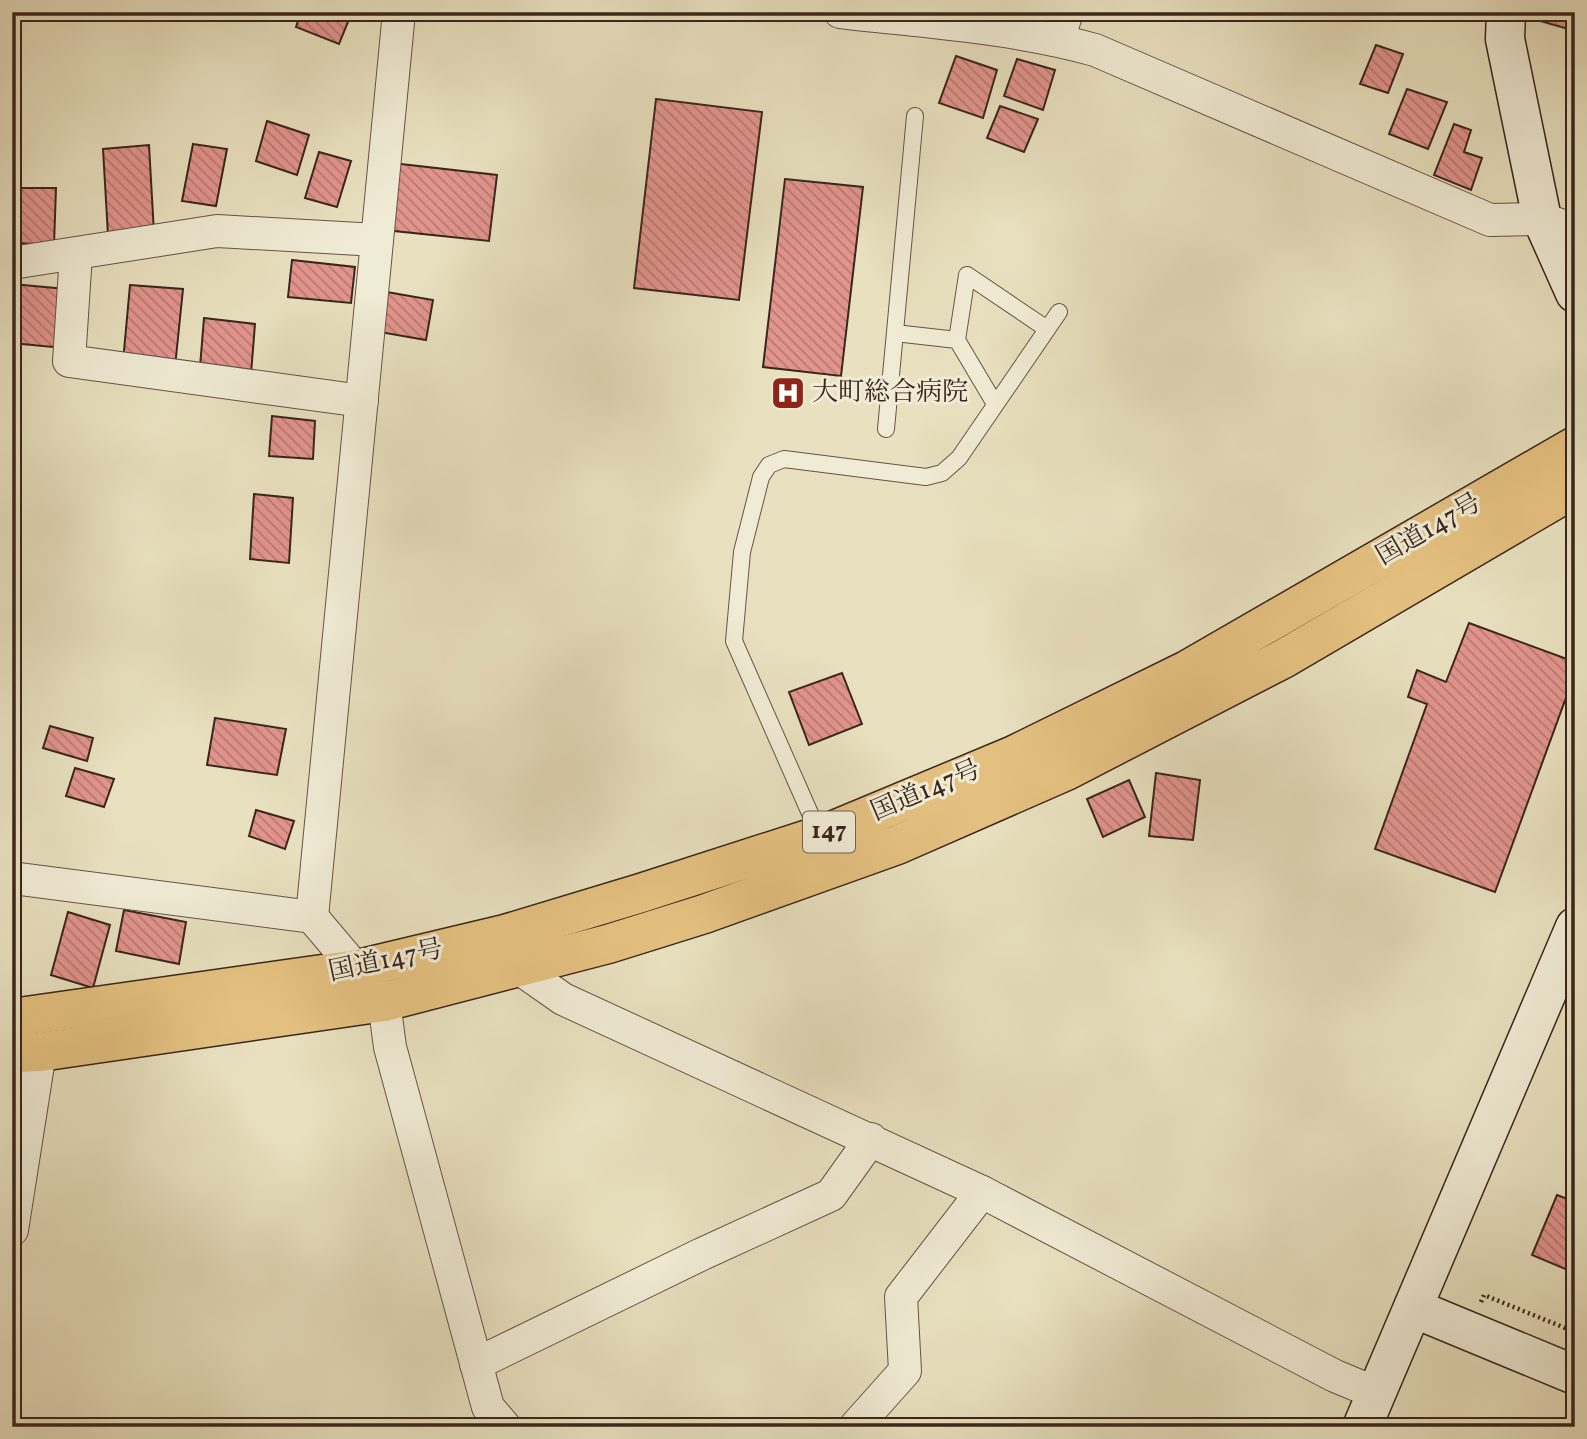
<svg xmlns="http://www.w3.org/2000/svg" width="1587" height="1439" font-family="Vollkorn,'Noto Serif JP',serif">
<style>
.building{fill:url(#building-back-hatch);stroke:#3a261d;stroke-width:2}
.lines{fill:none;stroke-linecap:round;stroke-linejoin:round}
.lane-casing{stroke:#665446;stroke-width:18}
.street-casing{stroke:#665446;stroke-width:34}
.secondary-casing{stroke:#3a261d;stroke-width:41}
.highway-casing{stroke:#3a261d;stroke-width:41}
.path{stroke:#3a261d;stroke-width:4.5;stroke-dasharray:2 3.5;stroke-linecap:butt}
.lane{stroke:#f0ebd5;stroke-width:16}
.street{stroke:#f0ebd5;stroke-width:32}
.secondary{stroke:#f0ebd5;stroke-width:38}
.highway{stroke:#e4c080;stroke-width:38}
.labels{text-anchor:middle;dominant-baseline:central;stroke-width:6;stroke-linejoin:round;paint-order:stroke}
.shield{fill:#f0ebd5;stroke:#716154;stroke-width:2}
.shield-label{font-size:24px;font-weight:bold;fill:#3a261d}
.poi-label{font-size:26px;fill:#3a261d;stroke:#f0ebd5;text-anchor:start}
.street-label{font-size:26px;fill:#3a261d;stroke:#f0ebd5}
</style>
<defs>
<pattern id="building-back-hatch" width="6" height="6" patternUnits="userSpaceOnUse" patternTransform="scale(1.75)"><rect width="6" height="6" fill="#e2948d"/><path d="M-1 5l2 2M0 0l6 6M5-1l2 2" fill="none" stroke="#b87973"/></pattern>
</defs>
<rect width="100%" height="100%" fill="#e8e0bf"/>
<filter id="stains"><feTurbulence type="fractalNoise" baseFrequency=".00286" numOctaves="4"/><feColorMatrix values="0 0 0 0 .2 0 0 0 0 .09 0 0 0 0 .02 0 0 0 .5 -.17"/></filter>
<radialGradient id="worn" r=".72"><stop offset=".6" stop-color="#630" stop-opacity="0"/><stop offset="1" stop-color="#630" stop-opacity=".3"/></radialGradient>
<g class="building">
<path d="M301,12H352L339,44L296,27Z"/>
<path d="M1532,12H1575V31L1530,18Z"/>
<path d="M1376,45L1403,54L1388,93L1360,84Z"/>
<path d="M956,56L997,70L983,118L939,103Z"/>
<path d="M1017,59L1055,70L1043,110L1004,96Z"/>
<path d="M1407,89L1447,102L1428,149L1389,134Z"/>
<path d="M656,99L762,112L739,300L634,288Z"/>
<path d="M1000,106L1038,119L1024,152L987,138Z"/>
<path d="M267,121L309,135L297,175L256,161Z"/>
<path d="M1454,124L1471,130L1464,152L1482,158L1471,190L1434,175Z"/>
<path d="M193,144L227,149L216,206L182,201Z"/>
<path d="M149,145L154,233L108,235L103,149Z"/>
<path d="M319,152L351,161L337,207L305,198Z"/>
<path d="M392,163L497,175L489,241L385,230Z"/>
<path d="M785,179L863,187L841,376L763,367Z"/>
<path d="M16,188H56L54,245L15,243Z"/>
<path d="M292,260L355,267L351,303L288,297Z"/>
<path d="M12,284L66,289L63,348L12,343Z"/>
<path d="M130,285L183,289L175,367L123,362Z"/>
<path d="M381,291L433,300L426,340L374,331Z"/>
<path d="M204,318L255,324L251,374L200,367Z"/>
<path d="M272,416L315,421L313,459L269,456Z"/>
<path d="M254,494L293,498L289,563L250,559Z"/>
<path d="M1469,623L1575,662V673L1495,892L1375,849L1427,704L1408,697L1417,670L1446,682Z"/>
<path d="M842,673L862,724L809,745L789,692Z"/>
<path d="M215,718L286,729L277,775L207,765Z"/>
<path d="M50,726L93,738L87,761L43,748Z"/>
<path d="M75,768L114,779L104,807L66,796Z"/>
<path d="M1156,773L1200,780L1193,840L1149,836Z"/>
<path d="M1129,780L1145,817L1103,837L1087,799Z"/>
<path d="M256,810L294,821L285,849L249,836Z"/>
<path d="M124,910L186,922L179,964L116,951Z"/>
<path d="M68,912L110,925L93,988L51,975Z"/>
<path d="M1557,1195L1575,1202V1273L1532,1255Z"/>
</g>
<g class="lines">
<g class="lane-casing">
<g id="lane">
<path d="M895,333L957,340L995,404"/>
<path d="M957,340L967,275L1047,329"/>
<path d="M886,429L915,116"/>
<path d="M820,836L734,641L742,552L761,477L769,465L784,459L926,477L942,473L959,458L1059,312"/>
</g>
</g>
<g class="street-casing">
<g id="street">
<path d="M840,12C925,22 1013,27 1095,50L1490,220L1542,219L1575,230"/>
<path d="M1058,40L1067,12"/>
<path d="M76,254L69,361L362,401"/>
<path d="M12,263L217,231L377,240"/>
<path d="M12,878L312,917L384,1002L390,1047L488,1407L505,1427"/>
<path d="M312,917L399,12"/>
<path d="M511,952L516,966L563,999L982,1192L1335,1376L1376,1393"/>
<path d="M12,1230L40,1052"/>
<path d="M476,1364L702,1254L831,1195L871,1139"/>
<path d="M855,1427L905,1371L901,1297L982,1192"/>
</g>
</g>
<g class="secondary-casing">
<g id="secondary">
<path d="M1506,12L1505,39L1542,219L1575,293"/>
<path d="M1413,1308L1575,1375"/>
<path d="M1362,1427L1575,927"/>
</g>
</g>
<g class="highway-casing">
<g id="highway">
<path d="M12,1018L358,969L505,934L641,893L827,833L1014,755L1187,670L1575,446"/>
<path d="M12,1053L40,1052L384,1002L608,944L704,914L897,845L1066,771L1283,659L1575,488"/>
</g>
</g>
<path class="path" d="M1481,1302L1484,1295L1575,1332"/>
<use href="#lane" class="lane"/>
<use href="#street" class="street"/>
<use href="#secondary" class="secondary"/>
<use href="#highway" class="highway"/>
</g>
<defs>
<g id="hospital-square" transform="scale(1.75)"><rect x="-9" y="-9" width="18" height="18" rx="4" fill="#8f2418" stroke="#f0ebd5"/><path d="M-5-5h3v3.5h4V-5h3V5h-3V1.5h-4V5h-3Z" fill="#fff"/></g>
</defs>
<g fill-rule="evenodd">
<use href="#hospital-square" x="788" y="393"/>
</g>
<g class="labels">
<rect class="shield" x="803" y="811.5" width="52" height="41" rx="5"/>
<g class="shield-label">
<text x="829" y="832">147</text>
</g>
<g class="poi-label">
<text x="812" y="393">大町総合病院</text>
</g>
<g class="street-label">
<text transform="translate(1429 530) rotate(-30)">国道147号</text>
<text transform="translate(926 791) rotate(-23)">国道147号</text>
<text transform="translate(386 961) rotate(-12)">国道147号</text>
</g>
</g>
<rect width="1587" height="1439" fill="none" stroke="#e8e0bf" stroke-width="42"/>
<rect x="14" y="14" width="1559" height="1411" fill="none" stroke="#3a261d" stroke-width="3.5"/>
<rect x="21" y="21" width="1545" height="1397" fill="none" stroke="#3a261d" stroke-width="2"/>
<rect width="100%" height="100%" filter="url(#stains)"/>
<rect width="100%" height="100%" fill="url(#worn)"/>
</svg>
